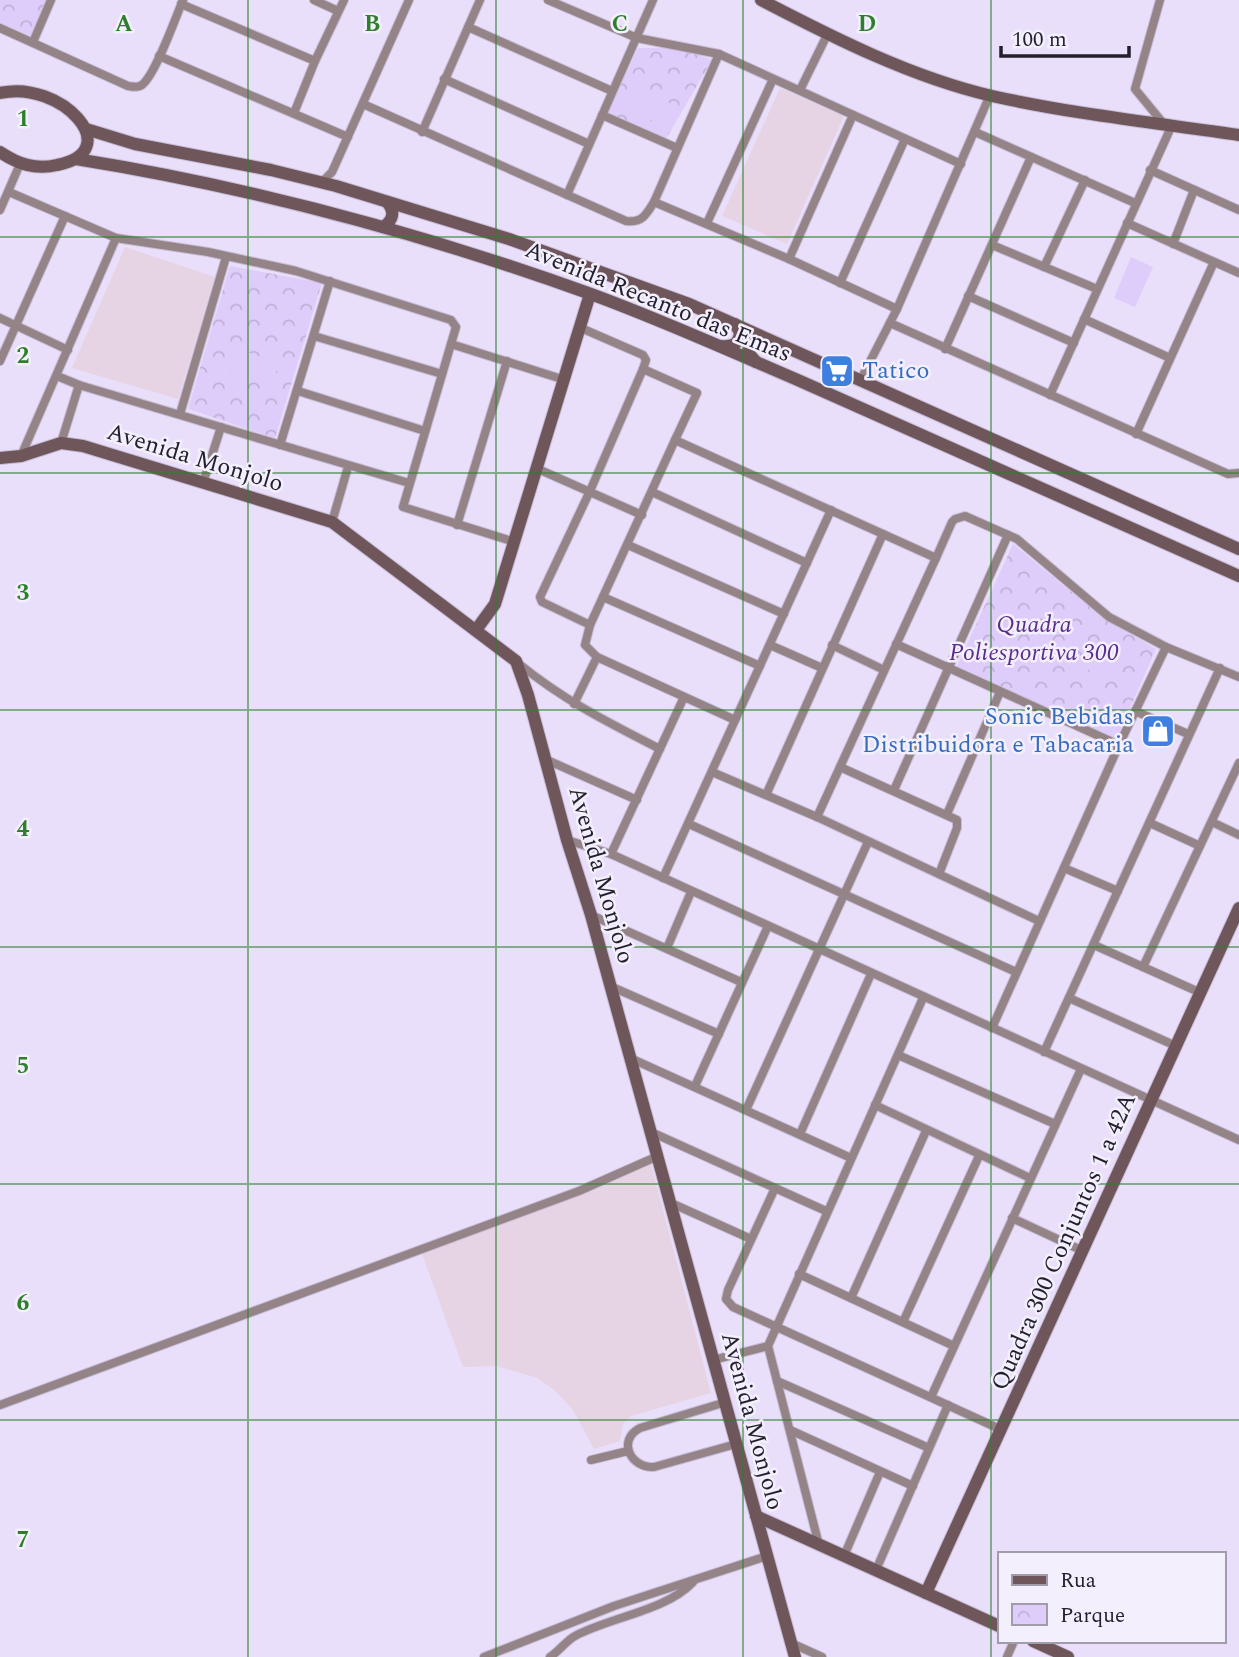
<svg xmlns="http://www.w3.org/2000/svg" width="1239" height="1657" font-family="Spectral,serif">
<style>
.education{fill:#e6d4e4}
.park{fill:url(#park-crowns)}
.pitch{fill:#decdfa}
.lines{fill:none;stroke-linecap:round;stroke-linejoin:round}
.street-casing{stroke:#c6bcd5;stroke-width:10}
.secondary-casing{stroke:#c6bcd5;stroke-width:14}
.street{stroke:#958487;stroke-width:8}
.secondary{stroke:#6f565b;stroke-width:12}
.grid{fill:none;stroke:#2d7f2b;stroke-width:2;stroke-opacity:0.55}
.labels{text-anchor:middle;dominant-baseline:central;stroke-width:5;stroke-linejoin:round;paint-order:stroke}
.street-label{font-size:24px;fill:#241f2c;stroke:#f3effd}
.shop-label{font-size:24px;fill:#366cbe;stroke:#f3effd;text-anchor:start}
.park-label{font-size:24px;font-style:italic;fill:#5a2d8d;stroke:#f3effd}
.grid-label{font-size:23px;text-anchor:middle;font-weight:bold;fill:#2d7f2b;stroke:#f3effd;stroke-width:5;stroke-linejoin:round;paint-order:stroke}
</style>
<defs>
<pattern id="park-crowns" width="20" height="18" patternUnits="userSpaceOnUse" patternTransform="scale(1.75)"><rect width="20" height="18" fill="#decdfa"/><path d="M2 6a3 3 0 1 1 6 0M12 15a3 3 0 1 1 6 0" fill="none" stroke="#beb0d6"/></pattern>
</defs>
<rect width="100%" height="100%" fill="#e9dffa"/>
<g class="education">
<path d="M780,88L844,116L787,244L722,216Z"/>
<path d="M125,247L215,277L178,399L72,368Z"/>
<path d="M651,1164L711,1393L631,1416L623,1424L620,1441L594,1449L573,1410L554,1390L537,1378L497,1366L463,1367L421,1251Z"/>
</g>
<g class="park">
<path d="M0,0H55L37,39L0,23Z"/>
<path d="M638,48H680L712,60L666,139L607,114Z"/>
<path d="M230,266L322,283L275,438L188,409Z"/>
<path d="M1013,544L1107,621L1156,649L1116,740L957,666Z"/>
</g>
<g class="pitch">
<path d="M637,89L679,107L670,128L629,111Z"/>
<path d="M1131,257L1153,267L1135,307L1114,298Z"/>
<path d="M236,349L279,362L272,386L230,373Z"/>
<path d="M1111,633L1129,649L1101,680L1083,665Z"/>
</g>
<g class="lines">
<g class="street-casing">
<g id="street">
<path d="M314,0L338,11"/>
<path d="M548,0L637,38L719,54L961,164"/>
<path d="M1160,0L1135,89L1163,123"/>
<path d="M181,4L315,61"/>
<path d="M468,27L612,91"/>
<path d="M0,28L128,86C134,87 140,88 144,83C157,70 175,19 183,0"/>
<path d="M33,42L51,0"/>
<path d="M159,56L348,137"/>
<path d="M444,79L589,144"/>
<path d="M800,90L827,35"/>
<path d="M363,104L626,221C642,223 646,215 654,202L719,54"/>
<path d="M294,113L315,61L344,0"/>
<path d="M602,115L677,148"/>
<path d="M422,132L480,0"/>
<path d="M975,132L1135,203"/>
<path d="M1150,170L1239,210"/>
<path d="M321,183L332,172L409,0"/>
<path d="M9,192L116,238L208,252L296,271L451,320L456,327L451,344L403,507L515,542"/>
<path d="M567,195L653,0"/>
<path d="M654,202L789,259L897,309"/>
<path d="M0,210L20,164"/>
<path d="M707,223L773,79"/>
<path d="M1127,223L1239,273"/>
<path d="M1173,244L1194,190"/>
<path d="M992,245L1097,289"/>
<path d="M789,259L853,115"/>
<path d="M1044,267L1085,180"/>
<path d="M840,283L905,139"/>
<path d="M968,296L1074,343"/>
<path d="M0,318L68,350"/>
<path d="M1084,319L1170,358"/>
<path d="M890,323L1228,474L1239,473"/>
<path d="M581,328L643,355L646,360L643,369L697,393L675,440L936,558L952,522L955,519L965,516L1017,539L1109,617L1166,647L1239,677"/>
<path d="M314,336L442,374"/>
<path d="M451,344L565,380"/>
<path d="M945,349L1031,157"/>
<path d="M0,361L65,216"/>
<path d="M57,376L79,385L409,483"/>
<path d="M860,381L897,309L990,95"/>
<path d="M298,391L425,431"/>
<path d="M1050,395L1172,125"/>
<path d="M180,414L226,257"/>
<path d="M1136,434L1214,262"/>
<path d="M675,440L590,625L585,645L597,657L735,720"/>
<path d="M61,443L79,385"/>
<path d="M280,445L330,281"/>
<path d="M21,456L116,238"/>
<path d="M538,469L642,515"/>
<path d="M203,483L221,427"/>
<path d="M652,492L807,563"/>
<path d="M332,522L348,467"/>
<path d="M457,525L507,361"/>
<path d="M628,545L784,614"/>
<path d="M603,597L760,666"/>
<path d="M590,625L542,602L540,597L590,491L643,369"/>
<path d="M896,644L1119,745"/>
<path d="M770,645L822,668"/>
<path d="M832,645L884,670"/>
<path d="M518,663C563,700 609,723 660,749"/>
<path d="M574,704L597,657"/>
<path d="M1135,711L1188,734"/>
<path d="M547,760L637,800"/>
<path d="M840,767L957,820V828L939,874"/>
<path d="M712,772L817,817L1039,921"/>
<path d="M894,790L1008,535"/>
<path d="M766,795L883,534"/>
<path d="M947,814L1000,692"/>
<path d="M817,817L936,558"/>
<path d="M1212,822L1239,835"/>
<path d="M1150,823L1200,846"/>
<path d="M689,824L1016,972"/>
<path d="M567,840L611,854L1239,1140"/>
<path d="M611,854L684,697"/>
<path d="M1064,868L1118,891"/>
<path d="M663,878L831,510"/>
<path d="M591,915L741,982"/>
<path d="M1094,945L1201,993"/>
<path d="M667,948L691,892"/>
<path d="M1143,967L1239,763"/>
<path d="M610,986L719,1034"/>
<path d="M1069,998L1176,1046"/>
<path d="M992,1028L1119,745L1166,647"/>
<path d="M1044,1052L1220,668"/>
<path d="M898,1055L1055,1124"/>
<path d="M630,1058L851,1158"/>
<path d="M695,1086L768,926"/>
<path d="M875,1105L1030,1178"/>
<path d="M746,1110L868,842"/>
<path d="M651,1132L775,1188"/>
<path d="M800,1134L871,974"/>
<path d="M671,1203L751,1239"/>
<path d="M826,1211L775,1188L728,1290L726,1299L733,1307L1002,1430"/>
<path d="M1012,1218L1083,1251"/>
<path d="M799,1274L954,1346"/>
<path d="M851,1298L926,1131"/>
<path d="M903,1322L979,1156"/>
<path d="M713,1360L768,1346"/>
<path d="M777,1381L929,1448"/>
<path d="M931,1397L1081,1069"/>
<path d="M726,1402L640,1428C617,1440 630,1468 654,1467L736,1444"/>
<path d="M0,1405L579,1191L658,1156"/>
<path d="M790,1430L913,1486"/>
<path d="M591,1460L628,1451"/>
<path d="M819,1545L768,1346L923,998"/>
<path d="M844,1556L880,1472"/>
<path d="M876,1570L948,1405"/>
<path d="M791,1643L822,1657"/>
<path d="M484,1657L614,1606L767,1556"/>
<path d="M550,1657C559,1651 566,1641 575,1636C610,1617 666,1611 693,1582"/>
<path d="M1007,1657L1014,1641"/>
</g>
</g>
<g class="secondary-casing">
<g id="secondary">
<path d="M761,0C834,38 911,77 992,96C1073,114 1157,123 1239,135"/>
<path d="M0,93C61,79 128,151 57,165C35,170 18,164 0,152"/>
<path d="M86,129L135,144L271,170L336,186L509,239L689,304L1239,549"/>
<path d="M76,159C251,187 421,233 588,293C660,319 730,351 800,381C947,445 1093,511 1239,576"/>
<path d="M383,227C394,220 395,211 387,202"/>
<path d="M720,346C732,347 739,345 740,332L735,324"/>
<path d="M756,362L750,355L749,350L757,340L765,339"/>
<path d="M0,458L21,456L61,443L83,446L332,522L516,661L528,695L567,840L591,915L795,1657"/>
<path d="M476,630L495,604L590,294"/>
<path d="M756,1516L999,1626"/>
<path d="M926,1593L1239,908"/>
<path d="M1033,1641L1068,1657"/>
</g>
</g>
<use href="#street" class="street"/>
<use href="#secondary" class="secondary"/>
</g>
<path class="grid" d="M248,0V1657M496,0V1657M743,0V1657M991,0V1657M0,237H1239M0,473H1239M0,710H1239M0,947H1239M0,1184H1239M0,1420H1239"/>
<defs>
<g id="supermarket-square" transform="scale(1.75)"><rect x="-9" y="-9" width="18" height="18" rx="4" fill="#3f7fe0" stroke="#f3effd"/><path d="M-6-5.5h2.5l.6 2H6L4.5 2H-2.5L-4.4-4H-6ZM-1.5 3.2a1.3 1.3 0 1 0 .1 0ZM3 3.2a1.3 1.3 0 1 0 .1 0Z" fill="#fff"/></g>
<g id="shop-square" transform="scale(1.75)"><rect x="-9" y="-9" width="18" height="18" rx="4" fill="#3f7fe0" stroke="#f3effd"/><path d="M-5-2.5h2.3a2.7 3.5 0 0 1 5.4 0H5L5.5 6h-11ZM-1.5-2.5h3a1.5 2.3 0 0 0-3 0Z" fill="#fff"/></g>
</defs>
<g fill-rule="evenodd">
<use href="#supermarket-square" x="837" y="371"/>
<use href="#shop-square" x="1158" y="731"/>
</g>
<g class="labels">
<g class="street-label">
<text transform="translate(658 302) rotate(22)">Avenida Recanto das Emas</text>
<text transform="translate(195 458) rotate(17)">Avenida Monjolo</text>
<text transform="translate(601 875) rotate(74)">Avenida Monjolo</text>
<text transform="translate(1064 1242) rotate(-66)">Quadra 300 Conjuntos 1 a 42A</text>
<text transform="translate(752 1421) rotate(75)">Avenida Monjolo</text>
</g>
<g class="shop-label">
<text x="862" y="371">Tatico</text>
<text x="1134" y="717" text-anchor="end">Sonic Bebidas<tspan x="1134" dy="28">Distribuidora e Tabacaria</tspan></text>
</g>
<g class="park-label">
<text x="1034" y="625">Quadra<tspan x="1034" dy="28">Poliesportiva 300</tspan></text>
</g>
</g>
<g class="grid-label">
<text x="124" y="31">A</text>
<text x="372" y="31">B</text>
<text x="620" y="31">C</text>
<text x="867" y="31">D</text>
<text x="23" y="126">1</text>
<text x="23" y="363">2</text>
<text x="23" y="600">3</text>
<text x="23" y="836">4</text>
<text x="23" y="1073">5</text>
<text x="23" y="1310">6</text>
<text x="23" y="1547">7</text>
</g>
<rect x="998" y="1552" width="228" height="91" fill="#f3effd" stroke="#a09ca9" stroke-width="2"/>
<rect x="1012" y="1575" width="35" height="10" fill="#6f565b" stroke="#a09ca9" stroke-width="2"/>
<text x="1060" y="1587" font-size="21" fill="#241f2c">Rua</text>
<rect x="1012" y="1604" width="35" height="21" fill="url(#park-crowns)" stroke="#a09ca9" stroke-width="2"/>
<text x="1060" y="1622" font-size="21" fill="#241f2c">Parque</text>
<path d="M1001 46v10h128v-10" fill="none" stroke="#241f2c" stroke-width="3.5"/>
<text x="1012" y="46" font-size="21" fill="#241f2c" stroke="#f3effd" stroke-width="5" paint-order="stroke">100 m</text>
</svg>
